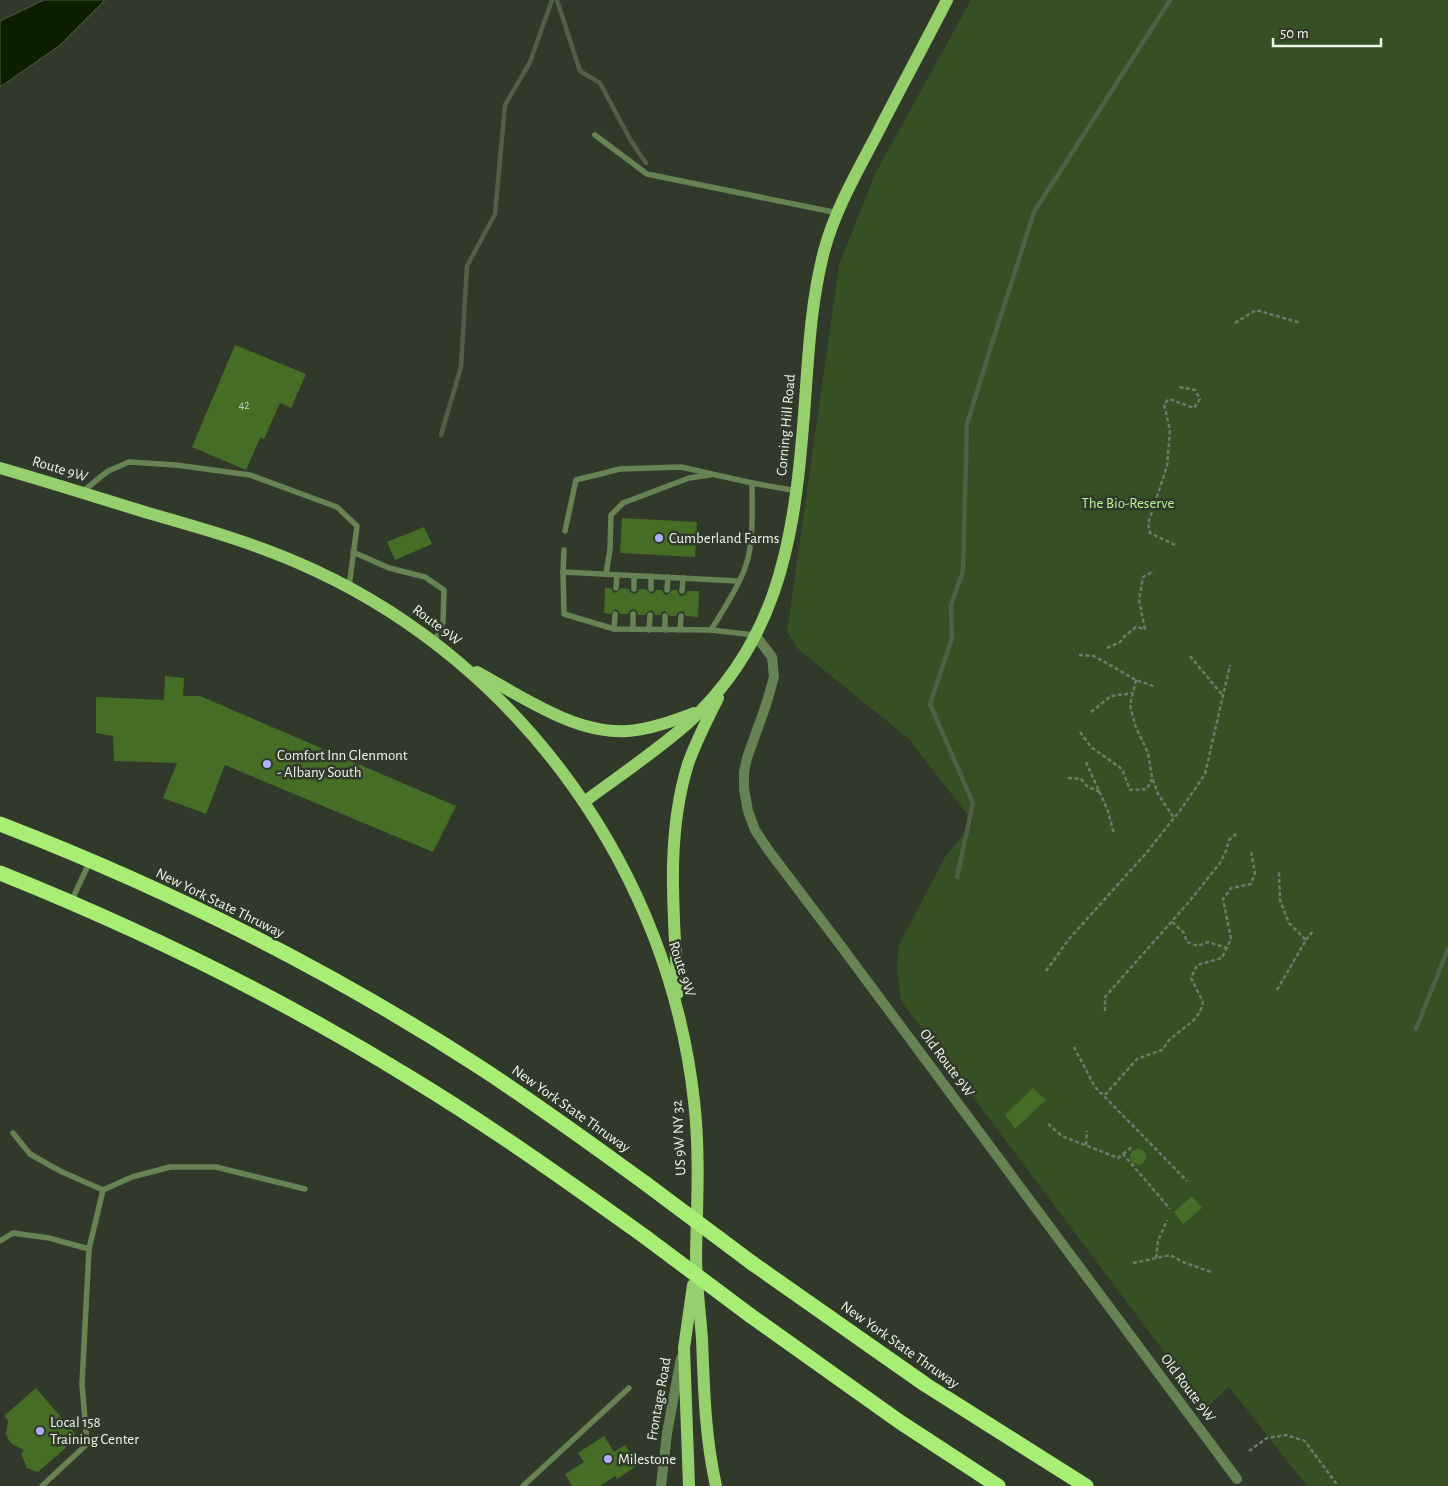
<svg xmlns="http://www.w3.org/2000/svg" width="1448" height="1486" font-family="'Alegreya Sans',sans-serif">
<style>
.green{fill:#364f23}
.water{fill:#0c1f00;stroke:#505f46}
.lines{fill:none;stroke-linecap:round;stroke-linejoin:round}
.stream{stroke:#505f46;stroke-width:4.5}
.building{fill:#456d25}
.path{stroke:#71796c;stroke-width:2.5;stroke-dasharray:4 2.5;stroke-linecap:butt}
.lane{stroke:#678354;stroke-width:5.5}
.street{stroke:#678354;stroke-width:10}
.primary{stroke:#96d06c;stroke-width:12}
.highway{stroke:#a8ee74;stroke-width:15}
.highway-bridge{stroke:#a8ee74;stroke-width:15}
.poi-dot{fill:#aeaefb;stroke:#30392a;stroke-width:2}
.labels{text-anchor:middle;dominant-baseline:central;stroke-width:5;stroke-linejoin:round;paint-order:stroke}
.number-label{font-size:12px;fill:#c4d3ba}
.street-label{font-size:15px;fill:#eff5eb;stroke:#30392a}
.park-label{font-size:15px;fill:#baf492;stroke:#30392a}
.poi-label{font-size:15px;fill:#eff5eb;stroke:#30392a;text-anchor:start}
</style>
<rect width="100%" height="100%" fill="#30392a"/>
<path class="green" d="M971,0H1448V1486H1307L1229,1387L1206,1408L901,1001L897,968L899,945L945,857L973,822L909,739L798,649L787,632L839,265L875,174Z"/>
<path class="water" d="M44,0H105L59,46L0,87V21Z"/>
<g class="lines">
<g class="stream">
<path d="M557,0L580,71L600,83L631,141L646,163"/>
<path d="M441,435L461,367L467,266L495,214L505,105L530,62L552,0"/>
<path d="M957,877L973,803L930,704L952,638L951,605L963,571L967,424L994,337L1034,212L1170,0"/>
<path d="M1416,1029L1448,949"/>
</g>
</g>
<g class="building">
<path d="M235,345L306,374L291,408L280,403L264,439L260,438L246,470L192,447Z"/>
<path d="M622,518L697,522L695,557L620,553Z"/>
<path d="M424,527L432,544L395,560L387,542Z"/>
<path d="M605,588H611L613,592L616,593L621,588L629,589L630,592L634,594L637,593L639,589H646L651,594L654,593L656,590H662L664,594L667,595L672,590H677L679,595L682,596L686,594L687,591H699L698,617L686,616L684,612L681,611L677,613L676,616H670L665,611L662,612L660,615H655L653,611L650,610L645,615H638L637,611L633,609L630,610L628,614H620L618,610L615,609L610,614L604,613Z"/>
<path d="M165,676L184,678L183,696H200L456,806L433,852L225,765L206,814L163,798L177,763L114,761L113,736L96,733V697L164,700Z"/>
<path d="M1033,1088L1046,1100L1015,1129L1005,1115Z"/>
<circle cx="1138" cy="1157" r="8"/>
<path d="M1192,1196L1202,1208L1183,1224L1174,1212Z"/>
<path d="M36,1388L78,1437L38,1472L27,1468L21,1454L24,1450L12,1444L8,1439L6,1434L8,1420L4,1416Z"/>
<path d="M604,1436L614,1452L625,1445L638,1465L617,1479L615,1476L600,1486H572L565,1474L584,1462L578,1453Z"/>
</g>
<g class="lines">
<g class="path">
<path d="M1235,323L1256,310L1301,323"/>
<path d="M1175,545L1150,533L1148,524L1167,466L1170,430L1164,404L1169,399L1194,408L1200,399L1195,390L1179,387"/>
<path d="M1107,648L1120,642L1126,635L1136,627L1145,629L1139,600L1143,577L1154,571"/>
<path d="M1079,655L1094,656L1136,680L1156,687"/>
<path d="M1190,656L1223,696"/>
<path d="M1136,680L1130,705L1135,725L1148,753L1152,777L1158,794L1174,818"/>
<path d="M1091,712L1111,696L1133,693"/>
<path d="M1080,732L1091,747L1122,769L1130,790L1147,789L1152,779"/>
<path d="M1086,762L1108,811L1114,834"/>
<path d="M1068,778L1081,779L1088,787L1100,792"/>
<path d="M1172,922L1184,933L1187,942L1198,946L1208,942L1227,948"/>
<path d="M1306,940L1313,931"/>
<path d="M1046,971L1069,939L1148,851L1182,808L1205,774L1230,665"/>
<path d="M1277,990L1306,940L1289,923L1280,900L1279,872"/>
<path d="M1105,1011V997L1188,903L1220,863L1226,851L1229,840L1237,833"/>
<path d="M1074,1047L1095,1087L1187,1181"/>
<path d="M1105,1095L1137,1059L1162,1050L1170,1039L1193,1021L1200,1012L1203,1002L1191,978L1197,965L1222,958L1231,939L1223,899L1231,888L1251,884L1255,873L1251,851"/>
<path d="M1048,1124L1062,1136L1118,1158L1123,1154L1170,1209"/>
<path d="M1086,1145L1087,1131"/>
<path d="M1123,1154L1132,1147"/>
<path d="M1156,1258L1158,1241L1167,1220"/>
<path d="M1133,1263L1170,1255L1183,1262L1211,1272"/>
<path d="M1249,1451L1267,1438L1286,1435L1305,1441L1338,1486"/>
</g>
<g class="lane">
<path d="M595,135L647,174L838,213"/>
<path d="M82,492L108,471L129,462L176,465L250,475L337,507L357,526L349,587"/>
<path d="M565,531L576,480L620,469L681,467L752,483L797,491"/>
<path d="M564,550L563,572L564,614L614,629L711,630L754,635"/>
<path d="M353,552L389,568L425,577L444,590L443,622L434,643"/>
<path d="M563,572L738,581"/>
<path d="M606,574L610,549L611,515L623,503L652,492L689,478L710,475"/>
<path d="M616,588L617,575"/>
<path d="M634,589V576"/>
<path d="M651,589V576"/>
<path d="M667,590L668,577"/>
<path d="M682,591L683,578"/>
<path d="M614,629L615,614"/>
<path d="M633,629V614"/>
<path d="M649,630L650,615"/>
<path d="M665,630V616"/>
<path d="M680,630L681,616"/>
<path d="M711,630C722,612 740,585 746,565C754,541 752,508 752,483"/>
<path d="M71,902L90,861"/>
<path d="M13,1133L30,1154L60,1171L103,1190L132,1177L170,1167H216L305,1189"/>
<path d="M0,1241L13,1233L49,1238L89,1249L82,1384L87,1444L42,1486"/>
<path d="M89,1249L103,1190"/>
<path d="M523,1486L629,1388"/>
</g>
<g class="street">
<path d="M756,636L772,657L774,677L766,705L747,758L744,772V789L748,811L755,830L769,851L841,946L1237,1479"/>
<path d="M661,1486L667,1433L681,1358"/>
</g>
<g class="primary">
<path d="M0,468C49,482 99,498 148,513C204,529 261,545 314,570C522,666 669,873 694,1101C700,1152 697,1204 696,1255C696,1283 700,1311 702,1339C704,1389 705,1437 716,1486"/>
<path d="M477,672C521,696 576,735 628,731C651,729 673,721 694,713"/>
<path d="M584,802C619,776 655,752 687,724C773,646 793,549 802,438C808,375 808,313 824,251C835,210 857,172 877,134C900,89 924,45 947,0"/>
<path d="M678,993C674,917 665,838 688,764C696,741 707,720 718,698"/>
<path d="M689,1486L684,1348L693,1285"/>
</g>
<g class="highway">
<path d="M0,824C166,888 328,969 478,1066C535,1103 590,1143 645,1183"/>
<path d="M0,873C142,930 279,997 409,1077C490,1126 567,1181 644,1236"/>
<path d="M752,1263L926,1385L1086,1486"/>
<path d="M751,1316L900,1422L998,1486"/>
</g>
<g class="highway-bridge">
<path d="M645,1183L752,1263"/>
<path d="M644,1236L751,1316"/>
</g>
</g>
<g class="poi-dot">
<circle cx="659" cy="538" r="5"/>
<circle cx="267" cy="764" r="5"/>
<circle cx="40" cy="1431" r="5"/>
<circle cx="608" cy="1459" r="5"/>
</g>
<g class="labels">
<g class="number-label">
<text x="244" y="405">42</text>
</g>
<g class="street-label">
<text transform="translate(786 425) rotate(-85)">Corning Hill Road</text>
<text transform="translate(60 469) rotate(17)">Route 9W</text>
<text transform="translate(437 625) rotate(37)">Route 9W</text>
<text transform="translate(220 903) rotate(26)">New York State Thruway</text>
<text transform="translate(682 969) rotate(72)">Route 9W</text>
<text transform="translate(947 1063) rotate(53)">Old Route 9W</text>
<text transform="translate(571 1109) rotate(35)">New York State Thruway</text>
<text transform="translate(679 1138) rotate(-93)">US 9W NY 32</text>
<text transform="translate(900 1345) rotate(35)">New York State Thruway</text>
<text transform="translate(1188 1388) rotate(53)">Old Route 9W</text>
<text transform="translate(659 1399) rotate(-80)">Frontage Road</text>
</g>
<g class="park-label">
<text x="1128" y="503">The Bio-Reserve</text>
</g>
<g class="poi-label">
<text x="669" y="538">Cumberland Farms</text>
<text x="277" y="755">Comfort Inn Glenmont<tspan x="277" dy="17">- Albany South</tspan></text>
<text x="50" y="1422">Local 158<tspan x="50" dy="17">Training Center</tspan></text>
<text x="618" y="1459">Milestone</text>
</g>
</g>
<path d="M1273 38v8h108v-8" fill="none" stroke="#eff5eb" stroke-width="2.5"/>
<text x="1280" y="38" font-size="15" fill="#eff5eb" stroke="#30392a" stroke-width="4" paint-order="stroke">50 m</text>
</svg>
